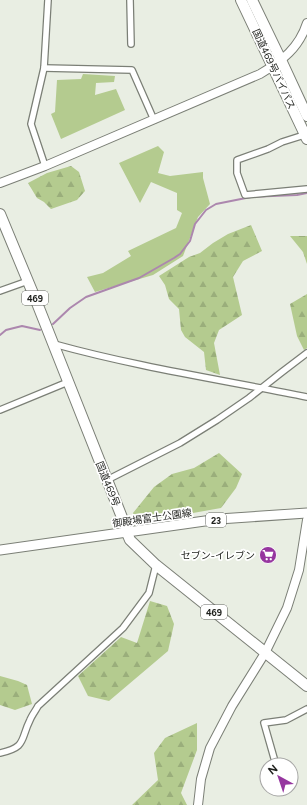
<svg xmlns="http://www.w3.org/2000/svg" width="307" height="805" font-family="Figtree,'Noto Sans JP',sans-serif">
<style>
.grass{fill:#b4cb8f}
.forest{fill:url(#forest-firs)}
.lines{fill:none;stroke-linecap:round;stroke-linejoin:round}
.stream{stroke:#ac87ae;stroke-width:2}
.street-casing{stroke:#7b7f76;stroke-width:8}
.secondary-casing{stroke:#7b7f76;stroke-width:10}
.primary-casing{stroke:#7b7f76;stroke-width:11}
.highway-casing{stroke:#7b7f76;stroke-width:12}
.street{stroke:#fff;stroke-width:5.5}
.secondary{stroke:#fff;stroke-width:8}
.primary{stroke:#fff;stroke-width:9}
.highway{stroke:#fff;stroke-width:10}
.labels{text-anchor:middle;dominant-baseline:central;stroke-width:3.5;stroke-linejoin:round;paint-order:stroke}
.shield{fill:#fff;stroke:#61625f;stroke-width:1}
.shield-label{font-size:9px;font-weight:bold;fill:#1d1f1b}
.street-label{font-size:10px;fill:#1d1f1b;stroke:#fff}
.poi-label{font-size:10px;fill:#1d1f1b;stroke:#fff;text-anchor:end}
</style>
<defs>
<pattern id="forest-firs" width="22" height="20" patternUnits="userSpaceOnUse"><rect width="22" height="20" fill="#b4cb8f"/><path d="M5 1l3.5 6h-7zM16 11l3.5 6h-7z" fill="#9aae7b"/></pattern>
</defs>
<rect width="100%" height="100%" fill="#e9eee3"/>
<g class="grass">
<path d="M83,74L115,76L114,82L96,83L95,95L116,89L125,110L61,139L51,114L55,112L57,80L81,79Z"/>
<path d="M158,146L164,152L158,173L170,176L203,172V178L210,204L198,217L183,256L153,275L95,292L87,277L103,273L131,256L128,251L176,228L182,213L177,210V193L151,182L140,203L119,163Z"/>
</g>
<g class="forest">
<path d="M71,166L79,172L85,191L77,200L51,209L44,202L37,198L28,183L47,173Z"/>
<path d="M251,225L262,251L243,261L233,277L242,315L219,330L214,343L220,375L206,370L204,352L185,337L181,330L179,309L169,299L165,285L159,276L189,257L200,253L213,243L228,234Z"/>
<path d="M290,236H307V264L303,252Z"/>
<path d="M307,294V348L304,350L297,336L290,304Z"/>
<path d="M219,453L242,474L236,488L221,508L137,523L133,513L154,487L172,474L194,468Z"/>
<path d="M150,601L167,606L174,624L168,651L109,701L88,696L78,676L121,637L137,643Z"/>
<path d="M0,676L18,681L27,685L32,704L15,710L0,705Z"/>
<path d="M197,723V750L181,793L187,805H132L158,780L154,753L165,738Z"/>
</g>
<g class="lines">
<g class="stream">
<path d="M53,324L70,308L86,297L139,278L174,258L180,254L190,241L195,224L206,210L216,204L251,197L297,195L307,193"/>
<path d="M0,335L6,330L22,326L40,330"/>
</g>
<g class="street-casing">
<g id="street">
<path d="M130,0L131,44"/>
<path d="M44,68L132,70L154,120"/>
<path d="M307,134L282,142L268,149L237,160V173L245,195L307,189"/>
<path d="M45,166L31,124L44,68L48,0"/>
<path d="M0,291L28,281"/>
<path d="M54,344C137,367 223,380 307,397"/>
<path d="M0,410L68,382"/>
<path d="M107,480L180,443L217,420L249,398L282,372L307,353"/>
<path d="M0,753C27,747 20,740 30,720C32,715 36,710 38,706L123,628L149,593L156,565"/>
<path d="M276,765L264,723L286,720L307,709"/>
<path d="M281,789L282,791"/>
</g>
</g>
<g class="secondary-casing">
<g id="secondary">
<path d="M0,183L45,166L260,74C282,61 299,48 307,23"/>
<path d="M198,805L201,779L210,748L232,706L265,653L287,608L299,570L307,520"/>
</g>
</g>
<g class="primary-casing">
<path id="primary" d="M0,550L219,519L307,513"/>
</g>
<g class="highway-casing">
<g id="highway">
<path d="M241,0L307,139"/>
<path d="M252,0L281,60L307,116"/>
<path d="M0,214L37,303L125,525L127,533L130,540L156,565L307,686"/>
</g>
</g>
<use href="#street" class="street"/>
<use href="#secondary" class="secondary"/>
<use href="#primary" class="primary"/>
<use href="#highway" class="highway"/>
</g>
<defs>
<g id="supermarket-disc" transform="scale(0.9)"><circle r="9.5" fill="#96369f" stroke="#fff"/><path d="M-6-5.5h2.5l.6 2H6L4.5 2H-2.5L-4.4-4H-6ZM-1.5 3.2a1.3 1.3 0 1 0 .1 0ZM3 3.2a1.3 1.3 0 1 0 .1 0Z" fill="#fff"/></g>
</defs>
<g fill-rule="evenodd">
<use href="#supermarket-disc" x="268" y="555"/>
</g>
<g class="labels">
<g class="shield">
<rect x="22" y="291" width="26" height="14" rx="3"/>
<rect x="206" y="513" width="20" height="14" rx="3"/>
<rect x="201" y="605" width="26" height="14" rx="3"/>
</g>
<g class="shield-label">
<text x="35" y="298">469</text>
<text x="216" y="520">23</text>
<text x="214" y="612">469</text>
</g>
<g class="street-label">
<text transform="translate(274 69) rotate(65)">国道469号バイパス</text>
<text transform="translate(108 484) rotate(68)">国道469号</text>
<text transform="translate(152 518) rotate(-8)">御殿場富士公園線</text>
</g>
<g class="poi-label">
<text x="255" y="555">セブン-イレブン</text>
</g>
</g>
<g transform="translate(279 777) rotate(320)"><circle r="19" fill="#ffffff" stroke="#a5a5a4"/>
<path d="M0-3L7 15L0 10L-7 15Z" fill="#96369f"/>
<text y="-6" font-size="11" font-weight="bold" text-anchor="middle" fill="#1d1f1b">N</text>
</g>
</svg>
